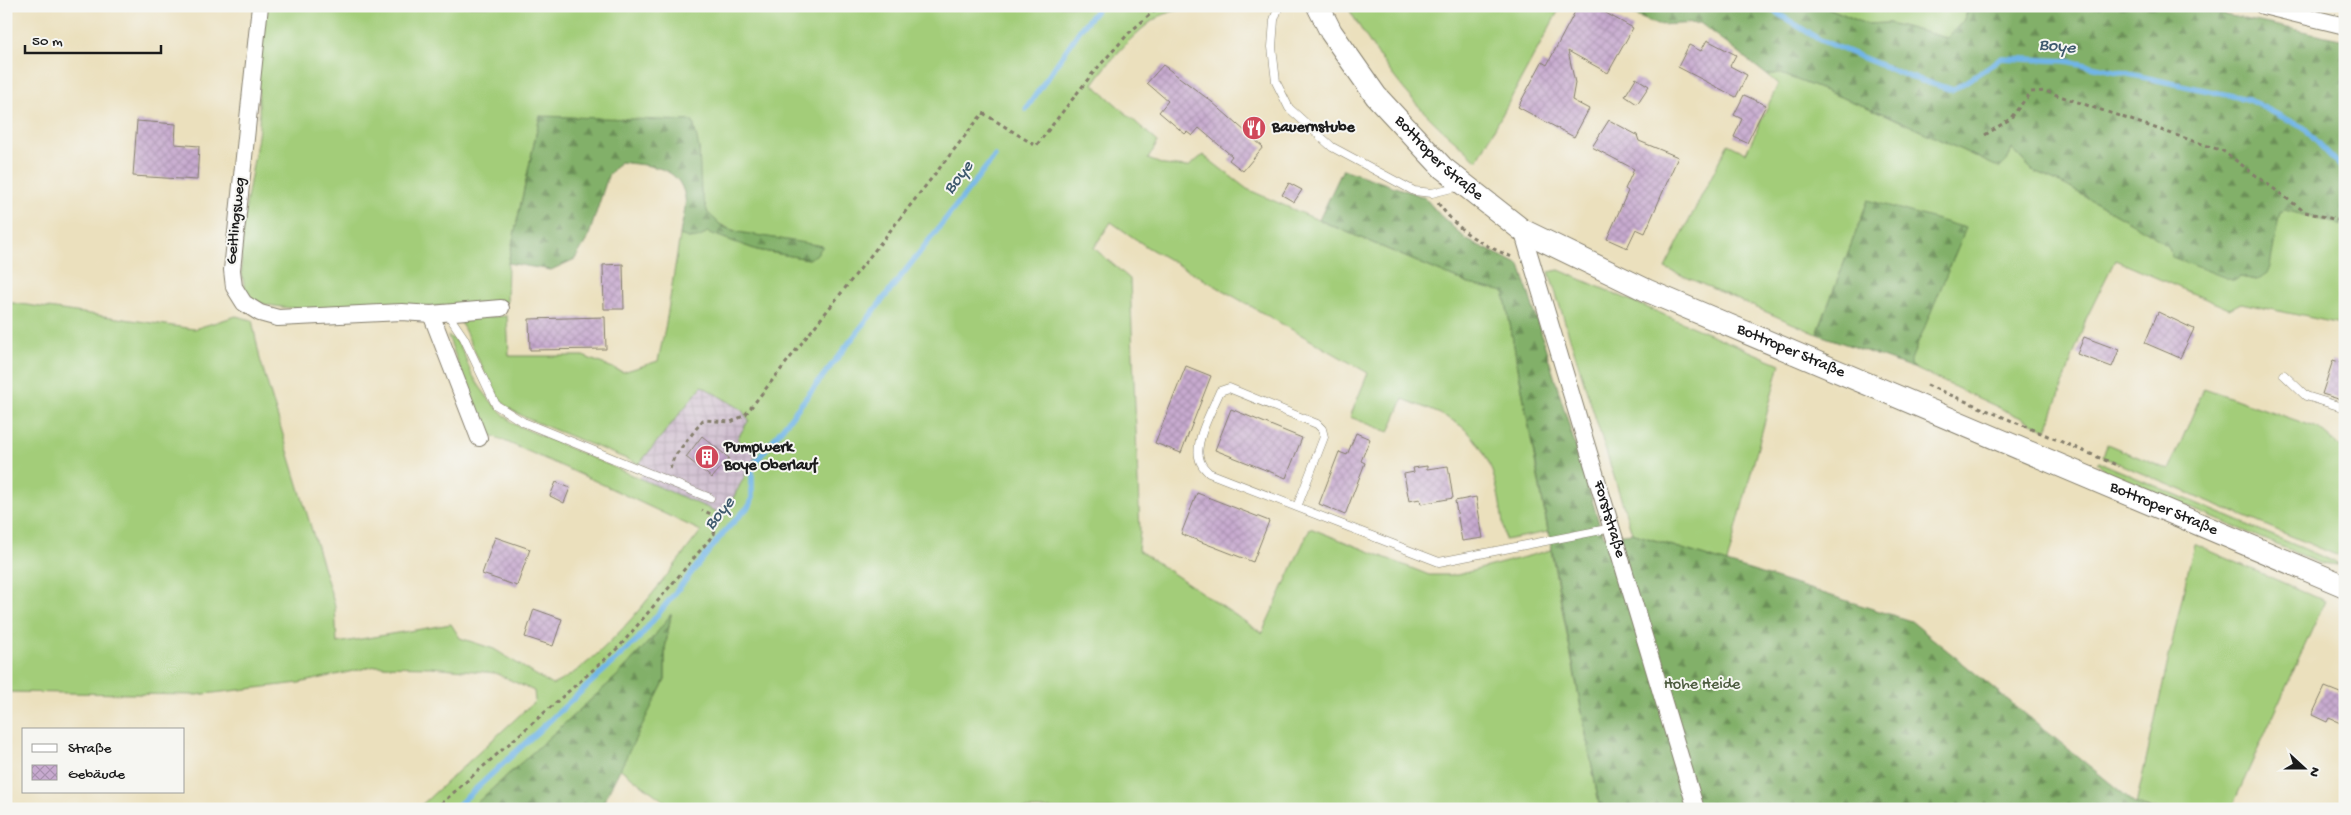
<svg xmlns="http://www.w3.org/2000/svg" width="2351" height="815" font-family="'Gochi Hand',sans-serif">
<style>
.industrial{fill:url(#industrial-grid)}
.grass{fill:#a3cd79;stroke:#60744a}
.forest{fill:url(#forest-firs);stroke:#4f6642}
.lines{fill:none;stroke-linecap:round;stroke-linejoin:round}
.stream{stroke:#71b5e7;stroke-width:5.5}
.building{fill:url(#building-cross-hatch)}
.service-casing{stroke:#847e6c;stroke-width:9}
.minor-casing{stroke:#847e6c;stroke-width:18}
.secondary-casing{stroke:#847e6c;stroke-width:24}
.path{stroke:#847e6c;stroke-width:3;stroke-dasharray:4 4;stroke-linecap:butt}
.service{stroke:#fff;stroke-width:8}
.minor{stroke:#fff;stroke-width:16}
.secondary{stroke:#fff;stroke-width:22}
.labels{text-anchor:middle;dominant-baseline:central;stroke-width:4;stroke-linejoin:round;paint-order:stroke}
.poi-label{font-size:16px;font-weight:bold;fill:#1c1c1c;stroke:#f6f6f2;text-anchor:start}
.street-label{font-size:16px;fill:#1c1c1c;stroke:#f6f6f2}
.park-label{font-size:16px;fill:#4b5a3d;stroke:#f6f6f2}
.water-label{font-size:18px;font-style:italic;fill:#3e596d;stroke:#f6f6f2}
</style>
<defs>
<pattern id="industrial-grid" width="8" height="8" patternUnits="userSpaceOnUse" patternTransform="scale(1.25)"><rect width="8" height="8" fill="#cfbdcf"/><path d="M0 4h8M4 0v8" fill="none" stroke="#b1a2b1"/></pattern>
<pattern id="forest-firs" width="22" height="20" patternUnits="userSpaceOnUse" patternTransform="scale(1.25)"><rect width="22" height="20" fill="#82b069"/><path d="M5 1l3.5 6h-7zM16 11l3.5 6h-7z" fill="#6a8e56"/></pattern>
<pattern id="building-cross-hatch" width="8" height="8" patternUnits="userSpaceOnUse" patternTransform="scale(1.25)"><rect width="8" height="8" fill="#c7aacf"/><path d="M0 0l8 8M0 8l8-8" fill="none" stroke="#aa92b1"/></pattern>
</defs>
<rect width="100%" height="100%" fill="#f6f6f2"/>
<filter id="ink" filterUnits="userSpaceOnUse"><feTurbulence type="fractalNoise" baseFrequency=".02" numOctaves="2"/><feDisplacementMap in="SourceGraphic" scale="10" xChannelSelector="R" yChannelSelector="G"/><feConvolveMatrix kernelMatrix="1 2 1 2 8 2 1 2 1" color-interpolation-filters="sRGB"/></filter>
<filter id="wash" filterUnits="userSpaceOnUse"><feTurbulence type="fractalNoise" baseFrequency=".0096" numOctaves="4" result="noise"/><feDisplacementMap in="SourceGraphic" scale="20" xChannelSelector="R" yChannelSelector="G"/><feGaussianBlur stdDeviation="1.12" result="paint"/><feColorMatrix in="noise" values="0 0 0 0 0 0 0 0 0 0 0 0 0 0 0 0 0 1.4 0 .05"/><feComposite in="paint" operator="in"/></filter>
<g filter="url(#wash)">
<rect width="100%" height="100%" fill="#ebe0bd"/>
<path class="industrial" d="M702,386L741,409L749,420L756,455L724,515L639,479L646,467L639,464Z"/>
<g class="grass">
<path d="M265,6H1195C1185,9 1174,10 1165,14C1141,23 1107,64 1093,84L1158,142L1148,159L1164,165L1188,167L1203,155L1247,189L1290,208L1469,284L1504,291L1548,532L1505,540C1500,502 1497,461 1468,432C1452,416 1424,408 1403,399L1389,432L1350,417L1368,373L1147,247L1111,222L1094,248L1130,279L1140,532L1138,550L1262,633L1310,528L1429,575H1457L1551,550L1600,809H675L619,768L665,680V649L671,615L656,634L617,676L470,809H417L535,701L534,691L495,673L432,667L376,666L299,683L196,695L6,692V302L194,329L236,316L252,320L260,359L335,606L337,643L451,624L460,638L494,649L552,685C606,662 665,577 701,531L593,480L484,432L448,336C463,341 465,361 472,374C483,394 497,409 514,424L724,515L756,455L737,439L749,420L741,409L702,386L639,464L528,419L510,409L495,395L459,318L507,316L509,356H583L623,372L658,361L666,323L680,235L692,239L707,232L757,250L808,259L822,246C795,242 721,238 707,212C697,193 700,168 699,148L540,116L508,263L507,302C467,304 272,320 251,298C226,271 256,164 259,127C260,111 258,94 258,78C257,54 263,30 265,6Z"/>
<path d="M1347,6H1561L1477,161C1461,145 1442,131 1426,114C1395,82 1370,45 1347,6Z"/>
<path d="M1824,6H1970L1963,21L1947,38L1889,23L1866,24Z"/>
<path d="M1779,73L1887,115L2000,168L2007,161L2012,149L2034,172L2065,185L2151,234L2169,248L2240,277L2257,280L2280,212L2285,210L2345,226V325L2241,303L2229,309L2115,260L2086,319L2047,430L1916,369L1911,365L1868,200L1817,334L1665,268L1728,144L1746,153L1778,84L1767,75Z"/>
<path d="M1559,270L1780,364L1727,563L1632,533L1549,272Z"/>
<path d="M2204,388L2318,428L2345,451V555H2336L2103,457L2107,444L2169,470Z"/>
<path d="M2099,462L2335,562L2338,565L2319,563L2106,472L2097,463Z"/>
<path d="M2194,544L2325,601L2231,809H2152L2136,805Z"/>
</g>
<g class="forest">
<path d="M1614,6H1824L1866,24L1889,23L1947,38L1963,21L1970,6H2183L2345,40V226L2285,210L2280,212L2270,266L2267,273L2257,280L2240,277L2234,281L2172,257L2169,248L2151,234L2065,185L2034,172L2012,149L2007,161L2000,168L1887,115L1779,73L1767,75L1700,23L1657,25Z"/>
<path d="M540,116L693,121L699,148L701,192L708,213L723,227L738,232L823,246L816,255L808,259L757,250L707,232C698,241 690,239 680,235C681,224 687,208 685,197C679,164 647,166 620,162L608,176L588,238L575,259L551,270L508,263Z"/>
<path d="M1343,169L1424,197L1440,215L1467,240L1520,265L1603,536L1632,533L1911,621L2136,804L2152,809H1600L1504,292L1469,284L1319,220Z"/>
<path d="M1868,200L1966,228L1911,360V365L1916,369L1817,334Z"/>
<path d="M671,614L665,649V680L600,809H470L617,676L656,634Z"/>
</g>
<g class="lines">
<g class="stream">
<path d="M1766,6L1820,40L1910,77L1953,90L2002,58L2067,61L2247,99L2304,128L2345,171"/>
<path d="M1026,109L1082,27L1100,6"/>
<path d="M454,809L638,639L725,531L750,505L752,498V467L995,156"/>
</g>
</g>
<g id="blocks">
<g class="building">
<path d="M1578,6H1593L1633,28L1608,73L1568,51L1575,83L1572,100L1589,109L1574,137L1518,107L1542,62L1547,65Z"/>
<path d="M1707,40L1736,55L1730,66L1747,75L1736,97L1678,67L1689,45L1701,51Z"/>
<path d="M1163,65L1212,102L1263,147L1243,171L1229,160L1232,156L1199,128L1192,136L1187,132L1185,134L1159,112L1168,101L1147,83Z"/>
<path d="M1636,78L1649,86L1637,104L1625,96Z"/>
<path d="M1744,95L1766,105L1747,143L1734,137L1742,119L1734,115Z"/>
<path d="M1609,120L1637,135L1639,141L1678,157L1645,233L1636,229L1627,248L1607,239L1628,191L1625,189L1634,169L1592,147Z"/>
<path d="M137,121L176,124L175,144L199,146L197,180L133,176Z"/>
<path d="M1289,183L1302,190L1294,202L1282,195Z"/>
<path d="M623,264L624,309H604L603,265Z"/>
<path d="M2158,312L2194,329L2180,358L2145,343Z"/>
<path d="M605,317L606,349L530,350L529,319Z"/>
<path d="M2084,337L2119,350L2112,367L2077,354Z"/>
<path d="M2333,360L2345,364V401L2322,394Z"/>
<path d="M1186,366L1211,376L1181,453L1155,443Z"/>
<path d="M1231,409L1302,438L1286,478L1215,450Z"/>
<path d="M1356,433L1370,439L1361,461L1365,463L1345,515L1319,504L1339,452L1347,455Z"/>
<path d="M702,436L729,458L712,478L686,457Z"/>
<path d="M1427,466V469L1448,466L1453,498L1421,504L1420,499L1409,501L1404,474L1414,472L1413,468Z"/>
<path d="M556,482L570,488L564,503L550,496Z"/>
<path d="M1197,493L1269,521L1253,562L1181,534Z"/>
<path d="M1476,497L1483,538L1462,541L1455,501Z"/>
<path d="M495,537L530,549L517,586L482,574Z"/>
<path d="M534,609L562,619L553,646L525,637Z"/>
<path d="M2325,687L2345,695V725L2329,718L2327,722L2312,715Z"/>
</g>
</g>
</g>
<g filter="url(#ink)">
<use href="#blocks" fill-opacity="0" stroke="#847e6c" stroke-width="1"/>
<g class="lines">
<g class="service-casing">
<g id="service">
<path d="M1279,6L1274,20L1272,47L1276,82L1289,108L1332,147L1414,191L1432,193L1460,186"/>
<path d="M447,313L464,338L496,405L523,422L710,498"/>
<path d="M2284,375L2306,396L2345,408"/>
<path d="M1297,507L1324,437L1322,429L1317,424L1229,388L1220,391C1213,408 1195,439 1199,457C1200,464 1204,468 1209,473L1439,562L1612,528"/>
</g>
</g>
<g class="minor-casing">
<g id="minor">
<path d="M260,6L232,270L234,287L244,303L260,313L278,318L402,312L431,314L479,438"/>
<path d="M2263,6L2345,26"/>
<path id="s1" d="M1522,230L1696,809"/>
<path d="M431,314L501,308"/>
</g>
</g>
<g class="secondary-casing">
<g id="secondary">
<path id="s2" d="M1318,6L1331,32L1376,96L1443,168L1522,230L1648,291L2345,586"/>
</g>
</g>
<g class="path">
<path d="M1985,135L2010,119L2031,92L2045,91L2223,151L2305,212L2345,222"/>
<path d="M1438,203C1460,233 1479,243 1512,257"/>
<path d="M1927,385L2119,466"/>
<path d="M670,469L674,457L703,420L731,422L745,415L983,113L1036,146L1092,74L1129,33L1155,10L1172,6"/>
<path d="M435,809L620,646L714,534L717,522L711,514L702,510"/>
</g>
<use href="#service" class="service"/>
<use href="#minor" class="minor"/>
<use href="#secondary" class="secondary"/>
</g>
</g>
<defs>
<g id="restaurant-disc" transform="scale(1.25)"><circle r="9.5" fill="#d1495b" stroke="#f6f6f2"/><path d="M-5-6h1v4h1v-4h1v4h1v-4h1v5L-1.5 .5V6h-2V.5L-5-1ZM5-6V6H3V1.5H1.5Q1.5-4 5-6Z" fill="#fff"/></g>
<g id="building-disc" transform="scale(1.25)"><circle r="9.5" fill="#d1495b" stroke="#f6f6f2"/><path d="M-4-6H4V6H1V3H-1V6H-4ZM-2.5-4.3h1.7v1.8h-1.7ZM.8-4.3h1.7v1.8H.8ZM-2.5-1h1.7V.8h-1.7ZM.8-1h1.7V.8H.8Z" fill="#fff"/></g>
</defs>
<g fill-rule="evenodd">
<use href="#restaurant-disc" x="1254" y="128"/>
<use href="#building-disc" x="707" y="457"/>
</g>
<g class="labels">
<g class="poi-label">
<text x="1272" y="128">Bauernstube</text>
<text x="724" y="448">Pumpwerk<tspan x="724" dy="18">Boye Oberlauf</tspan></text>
</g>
<g class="street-label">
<text stroke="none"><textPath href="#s2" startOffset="196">Bottroper Straße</textPath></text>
<text transform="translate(237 221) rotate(-84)">Geitlingsweg</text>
<text stroke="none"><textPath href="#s2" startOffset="601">Bottroper Straße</textPath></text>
<text stroke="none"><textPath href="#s2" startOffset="1006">Bottroper Straße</textPath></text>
<text stroke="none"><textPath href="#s1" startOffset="302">Forststraße</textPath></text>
</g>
<g class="park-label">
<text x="1702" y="685">Hohe Heide</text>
</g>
<g class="water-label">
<text transform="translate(2057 47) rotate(6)">Boye</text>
<text transform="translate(959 178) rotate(-52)">Boye</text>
<text transform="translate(720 514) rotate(-50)">Boye</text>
</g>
</g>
<rect width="2351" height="815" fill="none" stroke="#f6f6f2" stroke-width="25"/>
<rect x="22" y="728" width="162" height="65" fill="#f6f6f2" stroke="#9f9f9c"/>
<rect x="32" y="744" width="25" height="8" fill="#ffffff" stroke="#9f9f9c"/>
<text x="68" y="752" font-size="15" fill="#1c1c1c">Straße</text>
<rect x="32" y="765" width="25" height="15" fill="url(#building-cross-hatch)" stroke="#9f9f9c"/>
<text x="68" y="778" font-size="15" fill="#1c1c1c">Gebäude</text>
<g transform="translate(2304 768) rotate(111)" stroke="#f6f6f2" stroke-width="4" paint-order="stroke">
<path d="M0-4L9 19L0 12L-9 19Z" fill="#1c1c1c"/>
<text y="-8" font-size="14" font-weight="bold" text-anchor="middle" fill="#1c1c1c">N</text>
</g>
<path d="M25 45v8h136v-8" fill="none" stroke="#1c1c1c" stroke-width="2.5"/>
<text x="32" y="45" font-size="15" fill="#1c1c1c" stroke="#f6f6f2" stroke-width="4" paint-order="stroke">50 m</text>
</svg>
